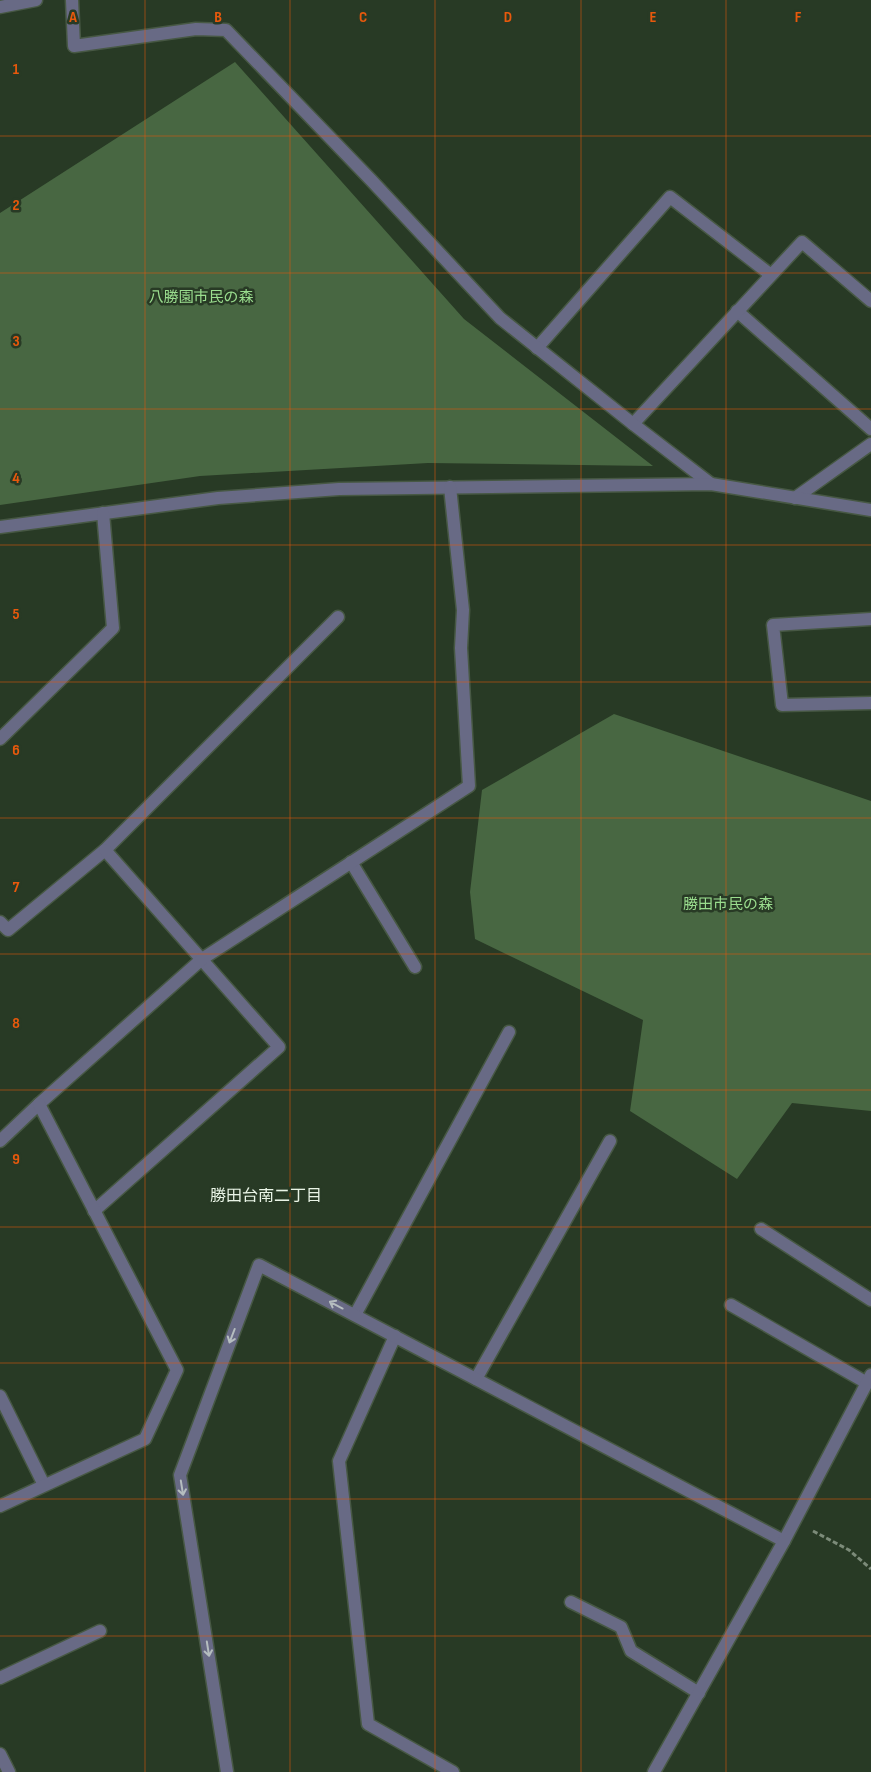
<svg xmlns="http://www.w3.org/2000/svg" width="871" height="1772" font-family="'Sofia Sans Condensed','Noto Sans JP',sans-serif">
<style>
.green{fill:#486742}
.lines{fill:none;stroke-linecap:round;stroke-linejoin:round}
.lane-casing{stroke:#475844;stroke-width:15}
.street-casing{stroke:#475844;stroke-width:15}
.path{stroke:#7c8b79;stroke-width:3;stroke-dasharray:5 2.5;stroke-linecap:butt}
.lane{stroke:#686a85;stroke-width:12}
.street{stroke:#686a85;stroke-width:12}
.oneway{stroke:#b5bdbf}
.grid{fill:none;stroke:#e8590c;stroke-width:1;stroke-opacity:0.55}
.labels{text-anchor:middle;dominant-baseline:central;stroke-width:5;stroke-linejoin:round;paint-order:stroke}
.park-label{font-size:15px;fill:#9add8e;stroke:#283a25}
.neighbourhood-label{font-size:16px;fill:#e9f4e6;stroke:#283a25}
.grid-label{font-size:16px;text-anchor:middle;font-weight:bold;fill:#e8590c;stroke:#283a25;stroke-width:5;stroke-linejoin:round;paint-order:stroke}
</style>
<rect width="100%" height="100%" fill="#283a25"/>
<g class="green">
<path d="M235,62L464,319L653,466L428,463L200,476L0,505V213Z"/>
<path d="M614,714L871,801V1111L792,1103L737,1179L630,1111L643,1020L475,939L470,892L482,790Z"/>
</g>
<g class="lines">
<g class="lane-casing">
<g id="lane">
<path d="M737,311L871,429"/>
<path d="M537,348L670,197L771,275"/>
<path d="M633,424L802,242L871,301"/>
<path d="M351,862L415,967"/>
<path d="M0,922L8,930L105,850L338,617"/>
<path d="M94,1211L279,1047L105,850"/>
<path d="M761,1229L871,1300"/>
<path d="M731,1305L867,1383"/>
<path d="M355,1315L509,1032"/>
<path d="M395,1336L339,1461L368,1724L453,1772"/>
<path d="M476,1379L610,1141"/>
<path d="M571,1602L621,1627L631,1651L699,1693"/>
<path d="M0,1678L100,1631"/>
<path d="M227,1772L180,1475L259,1265L784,1541"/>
</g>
</g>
<g class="street-casing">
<g id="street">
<path d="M72,0L74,46L196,29L226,30L371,180L500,318L633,424L711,484"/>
<path d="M0,7L36,0"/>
<path d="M795,498L871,444"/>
<path d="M0,527L218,498L339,489L711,484L871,510"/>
<path d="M871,619L773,625L782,705L871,703"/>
<path d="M0,739L113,628L103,513"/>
<path d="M0,1141L39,1104L202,959L469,786L461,648L463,610L450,487"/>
<path d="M0,1396L44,1485"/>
<path d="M0,1506L145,1439L177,1370L39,1104"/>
<path d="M0,1754L9,1772"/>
<path d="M654,1772L784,1541L871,1375"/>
</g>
</g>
<path class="path" d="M813,1531L849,1550L871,1569"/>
<use href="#lane" class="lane"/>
<use href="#street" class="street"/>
</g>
<defs><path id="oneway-shaft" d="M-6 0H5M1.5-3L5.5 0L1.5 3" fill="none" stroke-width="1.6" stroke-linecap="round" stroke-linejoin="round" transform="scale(1.25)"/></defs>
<g class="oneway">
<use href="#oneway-shaft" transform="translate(336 1305) rotate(-152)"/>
<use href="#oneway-shaft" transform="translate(232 1336) rotate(111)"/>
<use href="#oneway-shaft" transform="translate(182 1488) rotate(81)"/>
<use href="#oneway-shaft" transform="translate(208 1649) rotate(81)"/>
</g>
<path class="grid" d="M145,0V1772M290,0V1772M435,0V1772M581,0V1772M726,0V1772M0,136H871M0,273H871M0,409H871M0,545H871M0,682H871M0,818H871M0,954H871M0,1090H871M0,1227H871M0,1363H871M0,1499H871M0,1636H871"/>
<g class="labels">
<g class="park-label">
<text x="201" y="297">八勝園市民の森</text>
<text x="728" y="904">勝田市民の森</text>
</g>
<g class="neighbourhood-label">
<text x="266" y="1196">勝田台南二丁目</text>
</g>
</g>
<g class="grid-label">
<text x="73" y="22">A</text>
<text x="218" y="22">B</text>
<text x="363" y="22">C</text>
<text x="508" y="22">D</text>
<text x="653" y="22">E</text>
<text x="798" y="22">F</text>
<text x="16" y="74">1</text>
<text x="16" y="210">2</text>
<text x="16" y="346">3</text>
<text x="16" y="483">4</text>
<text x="16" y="619">5</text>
<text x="16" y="755">6</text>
<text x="16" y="892">7</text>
<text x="16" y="1028">8</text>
<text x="16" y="1164">9</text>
</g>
</svg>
